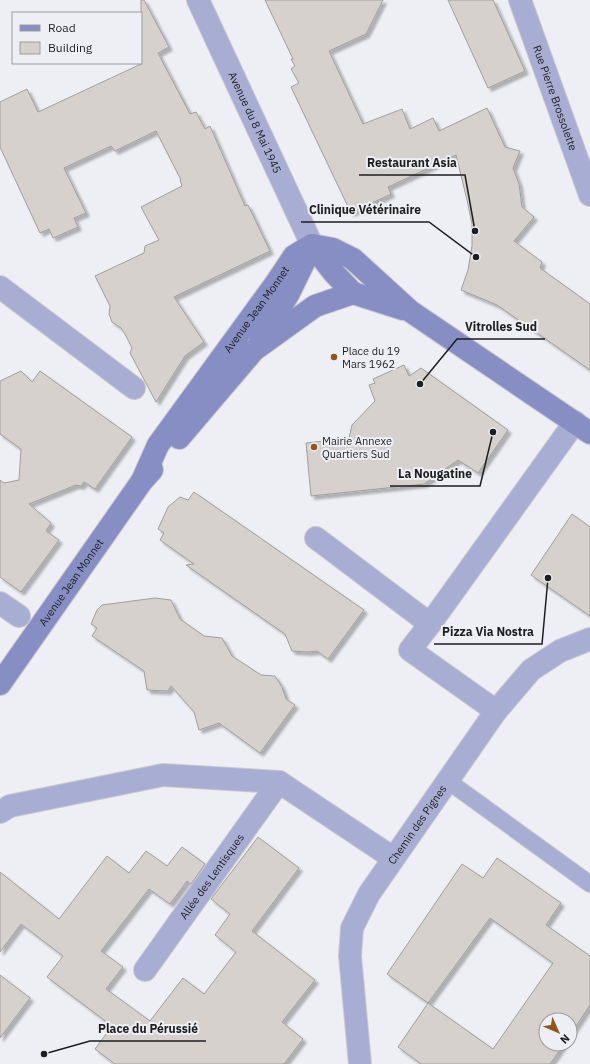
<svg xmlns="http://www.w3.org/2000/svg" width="590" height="1064" font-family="'IBM Plex Sans',sans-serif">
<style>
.building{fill:#d6d1cd;stroke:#a29e9b;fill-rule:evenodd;filter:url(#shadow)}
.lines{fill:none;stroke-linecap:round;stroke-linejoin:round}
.lane-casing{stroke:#c9c9ce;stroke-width:18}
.street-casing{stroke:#c9c9ce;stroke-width:24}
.secondary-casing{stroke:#c9c9ce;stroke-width:24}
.lane{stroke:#a8aed3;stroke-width:16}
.street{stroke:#a8aed3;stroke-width:22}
.secondary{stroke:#868ec3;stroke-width:22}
.poi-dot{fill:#93541c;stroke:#eeeff4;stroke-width:1.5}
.labels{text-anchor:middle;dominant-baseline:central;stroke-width:4;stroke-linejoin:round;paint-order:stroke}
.street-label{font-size:11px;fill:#1e1e20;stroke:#eeeff4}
.poi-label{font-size:11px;fill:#1e1e20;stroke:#eeeff4;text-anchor:start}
.leader{fill:none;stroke:#1e1e20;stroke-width:1.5}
.callout-dot{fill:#1e1e20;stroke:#eeeff4;stroke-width:1.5}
.callout-label{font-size:12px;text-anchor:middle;font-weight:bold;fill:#1e1e20;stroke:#eeeff4;stroke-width:4;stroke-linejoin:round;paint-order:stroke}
</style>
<defs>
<filter id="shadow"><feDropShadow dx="3.5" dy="3.5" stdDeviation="1" flood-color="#0004"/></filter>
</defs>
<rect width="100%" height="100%" fill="#eeeff4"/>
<g class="building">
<path d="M141,0H144L169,47L158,53L190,114L196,112L205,129L210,126L245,206L248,205L270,251L174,297L204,342L185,356L156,402L130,353L132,348L125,334L121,328L112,322L109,314L110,306L95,276L144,253L145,246L159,240L141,207L182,186L180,180H181L156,131L115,151L111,146L64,168L86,213L74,218L78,227L53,238L49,229L40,233L0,147V102L27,89L38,112L141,64Z"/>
<path d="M265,0H383L366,34L329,51L363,124L402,109L410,129L433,118L439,131L487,108L505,147L520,151L513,168L519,184L522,207L534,217L514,241L542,262L540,268L590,304V370L497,305L461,290L468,270L472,246V224L467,200L456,155L388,187L391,194L351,213L291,87L299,83L291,69L295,66L291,59H293Z"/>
<path d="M448,0H493L525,71L488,88Z"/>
<path d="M404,365L409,376L421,368L508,430L478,473L458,460L424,484L311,496L306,443L349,438L352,425L375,401L369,385L375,383L373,379Z"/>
<path d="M21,371L32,382L40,371L132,437L95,489L84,482L81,486L76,485L29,504L51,523L46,531L59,540L21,592L0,577V480L4,483L19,480L21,449L0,434V381Z"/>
<path d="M194,492L364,610L328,659L317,651L308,652L292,651L285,634L186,565L194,564L160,540L164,533L158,529L168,507L180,497L188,500Z"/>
<path d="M572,514L590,527V616L531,575Z"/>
<path d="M155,598L171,600L180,619L204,636L222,638L232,656L261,675L275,676L282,687L286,699L295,705L260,753L219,723L199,730L194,712L171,686L168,691L147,690L144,671L92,636L97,628L91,624L97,610L102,605Z"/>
<path d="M258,837L299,868L252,931L315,980L282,1022L303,1039L284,1064H115L95,1049L112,1026L47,977L63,956L21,924L0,952V872L59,919L107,856L129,873L146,851L167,866L182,847L205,864L191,884L187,881L170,904L149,889L101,951L123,967L106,989L150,1021L183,978L204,994L236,952L215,935L230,914L211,899Z"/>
<path d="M497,858L561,903L546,925L590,956V1005L570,1035V1020H546V1044H564L550,1064H421L398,1047L428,1003L387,974L462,864L483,878ZM490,918L553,963L493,1049L428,1003Z"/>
<path d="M0,975L30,998L0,1038Z"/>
</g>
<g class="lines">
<g class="lane-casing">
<path id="lane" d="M448,781L590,884"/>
</g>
<g class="street-casing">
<g id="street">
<path id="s1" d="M198,0L312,245"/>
<path id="s2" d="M520,0L590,195"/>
<path d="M0,287L134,388"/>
<path d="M316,538L430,624L575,422"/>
<path d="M0,603L19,616"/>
<path d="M430,624L410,650L496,711"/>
<path d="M0,812L10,806L163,775L279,782L393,858"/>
<path id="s3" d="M145,970L279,782"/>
<path id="s4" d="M360,1064L350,956L352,928L369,894L496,711L531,670L560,651L590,639"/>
</g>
</g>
<g class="secondary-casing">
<g id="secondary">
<path d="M312,245L334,273L353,293"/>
<path d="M260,341L289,293L307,256"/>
<path d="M179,438L254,350L315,306L353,293L403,309"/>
<path id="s5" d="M142,481L158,445L276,283L294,256L312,245L333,249L353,259L410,311L590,433"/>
<path id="s6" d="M0,684L142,481L152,470"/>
</g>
</g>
<use href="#lane" class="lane"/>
<use href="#street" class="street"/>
<use href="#secondary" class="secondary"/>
</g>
<g class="poi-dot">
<circle cx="334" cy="357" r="4"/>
<circle cx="314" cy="447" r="4"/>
</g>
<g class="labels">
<g class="street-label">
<text stroke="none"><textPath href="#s2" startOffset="104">Rue Pierre Brossolette</textPath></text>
<text stroke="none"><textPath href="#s1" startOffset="135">Avenue du 8 Mai 1945</textPath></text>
<text stroke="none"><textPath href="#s5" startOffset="207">Avenue Jean Monnet</textPath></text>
<text stroke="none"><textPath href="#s6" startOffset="124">Avenue Jean Monnet</textPath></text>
<text stroke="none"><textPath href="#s4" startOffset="259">Chemin des Pignes</textPath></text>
<text stroke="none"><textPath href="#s3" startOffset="115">Allée des Lentisques</textPath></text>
</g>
<g class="poi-label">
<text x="342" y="351">Place du 19<tspan x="342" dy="13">Mars 1962</tspan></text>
<text x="322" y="441">Mairie Annexe<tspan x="322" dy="13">Quartiers Sud</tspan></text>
</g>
</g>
<path class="leader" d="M475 231L465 175H359M476 257L429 222H301M420 384L457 339H545M493 432L480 486H390M548 578L542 644H434M44 1054L90 1041H206"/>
<g class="callout-dot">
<circle cx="475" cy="231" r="4"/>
<circle cx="476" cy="257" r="4"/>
<circle cx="420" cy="384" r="4"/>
<circle cx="493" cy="432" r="4"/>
<circle cx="548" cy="578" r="4"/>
<circle cx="44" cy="1054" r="4"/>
</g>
<g class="callout-label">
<text x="412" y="167">Restaurant Asia</text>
<text x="365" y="214">Clinique Vétérinaire</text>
<text x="501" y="331">Vitrolles Sud</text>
<text x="435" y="478">La Nougatine</text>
<text x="488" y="636">Pizza Via Nostra</text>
<text x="148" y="1033">Place du Pérussié</text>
</g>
<rect x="12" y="12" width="130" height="52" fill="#eeeff4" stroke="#9b9b9f"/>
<rect x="20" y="25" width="20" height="6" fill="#868ec3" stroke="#9b9b9f"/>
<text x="48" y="32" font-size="12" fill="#1e1e20">Road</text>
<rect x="20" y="42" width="20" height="12" fill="#d6d1cd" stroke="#9b9b9f"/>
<text x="48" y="52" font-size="12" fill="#1e1e20">Building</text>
<g transform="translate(558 1032) rotate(135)"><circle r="19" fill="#eeeff4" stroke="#9b9b9f"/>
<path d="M0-3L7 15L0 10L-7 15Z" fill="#93541c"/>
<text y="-6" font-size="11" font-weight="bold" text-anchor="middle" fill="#1e1e20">N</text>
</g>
</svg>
